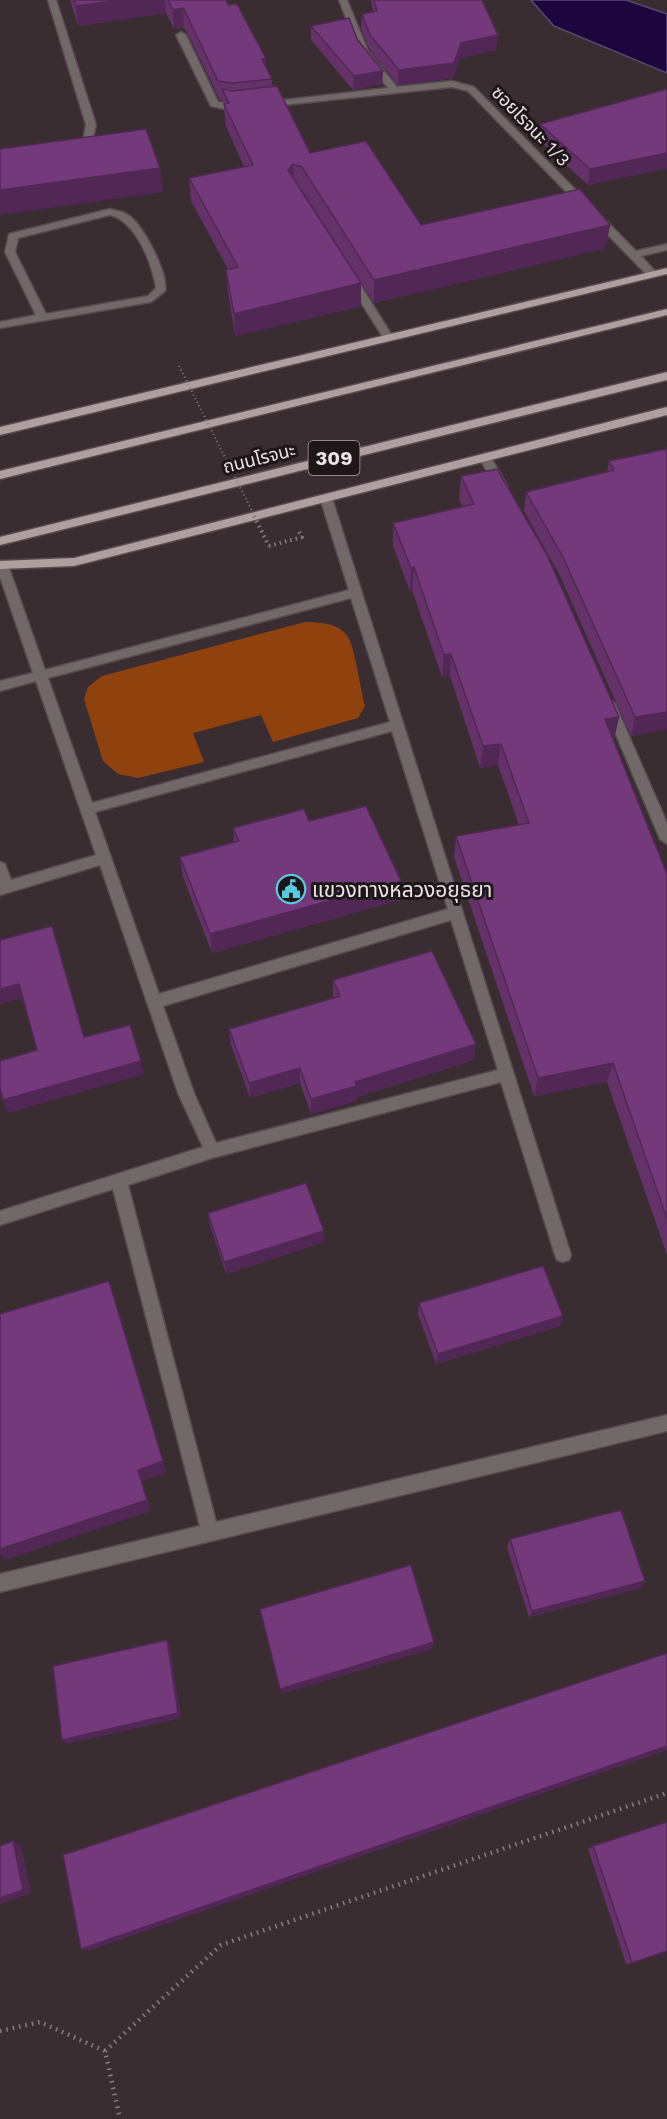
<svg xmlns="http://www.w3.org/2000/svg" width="667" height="2119" font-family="'Work Sans','Noto Sans Thai',sans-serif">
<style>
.green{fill:#8f410e}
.water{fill:#1d053d;stroke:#5b4870;stroke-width:1.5}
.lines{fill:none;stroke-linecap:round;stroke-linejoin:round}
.minor-casing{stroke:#574a4f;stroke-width:3}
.major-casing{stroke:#574a4f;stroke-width:3}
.path-far1{stroke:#887d81;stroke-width:4;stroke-dasharray:1.5 4;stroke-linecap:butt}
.path{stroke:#887d81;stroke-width:4.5;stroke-dasharray:1.5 5;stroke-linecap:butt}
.minor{fill:#706968;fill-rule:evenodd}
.major{fill:#af9f9e;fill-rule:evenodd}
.path-bridge-far1{stroke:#887d81;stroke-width:2;stroke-dasharray:1 3;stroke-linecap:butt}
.path-bridge{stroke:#887d81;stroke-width:4;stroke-dasharray:1.5 4;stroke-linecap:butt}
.wall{fill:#643169}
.shaded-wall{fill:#512855}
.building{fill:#74397a;stroke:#512855;stroke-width:1.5}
.labels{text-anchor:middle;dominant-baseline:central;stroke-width:6;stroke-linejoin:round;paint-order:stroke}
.far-street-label{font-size:18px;fill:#ede4e7;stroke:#1d1719}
.shield{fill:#1d1719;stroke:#afa6a9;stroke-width:1.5}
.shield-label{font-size:20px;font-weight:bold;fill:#ede4e7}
.poi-label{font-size:21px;fill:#ede4e7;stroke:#1d1719;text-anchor:start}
</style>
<rect width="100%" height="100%" fill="#3a2d32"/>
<path class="green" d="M305,622C320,622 339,623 348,637C355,648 361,692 365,706L358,718L273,742L261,715L193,733L204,762L138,778L118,774L103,761L84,699L88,687L102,676Z"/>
<path class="water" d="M531,0H626L667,14V73L554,26Z"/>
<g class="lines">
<g class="minor-casing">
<g id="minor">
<path d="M48,0H56L96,125L91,145L76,151L71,148L83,141L86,125Z"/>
<path d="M339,0H347L368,51L397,87L452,81L474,87L636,251L667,244V250L641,256L656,272V276H648L468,91L452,87L264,107L262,105L267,102L388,88L359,51Z"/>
<path d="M181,32L186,35L218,102L246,105V109L234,111L211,106L176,35Z"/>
<path d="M110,209C116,211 123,211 128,215C143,224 169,275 165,291L151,302L0,328V322L36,315L5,252L9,234ZM110,215C137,222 152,264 156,288L148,296L46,314L15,252L18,238Z"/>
<path d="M346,275H354L393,337L392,339H384L345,277Z"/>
<path d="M485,453L489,454L507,486L505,489H497L495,486L479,457Z"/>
<path d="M326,494L332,498L571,1255L569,1260L563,1262L557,1260L555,1255L501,1082L212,1158L128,1185L216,1522L667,1415V1431L0,1592V1574L200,1526L113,1189L0,1225V1211L203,1147L178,1093L100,865L0,895V862L5,864L11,880L96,855L36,681L0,691V681L33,673L0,577V561L6,562L8,565L45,670L349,590L320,498ZM351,598L390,722L92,803L48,678ZM392,731L448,909L159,994L95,812ZM451,920L498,1070L216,1143L194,1093L163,1006Z"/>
<path d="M609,699L615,704L667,823V844L660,839L603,704Z"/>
</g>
</g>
<g class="major-casing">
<g id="major">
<path d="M667,268V274L0,435V427Z"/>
<path d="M667,309V315L0,479V471Z"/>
<path d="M667,372V380L0,545V537Z"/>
<path d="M667,407V415L74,566L0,569V561L74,558Z"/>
</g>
</g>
<path class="path-far1" d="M269,546L302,537L299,532"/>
<g class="path">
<path d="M0,2031L40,2022L105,2051L120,2119"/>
<path d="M105,2051L221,1945L667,1793"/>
</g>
<use href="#minor" class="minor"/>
<use href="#major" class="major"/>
<path class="path-bridge-far1" d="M179,366L255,517"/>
<path class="path-bridge" d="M254,516L269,546"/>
</g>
<g class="wall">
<path d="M70,0H226L266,59V68L272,79V87L310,153L421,225L606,248L374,303L302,190L300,189L361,306L235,336L228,292L226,270L228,269L191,201L189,178L244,167L226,126L223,101L220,100L188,34L184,28L174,29L166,13L78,26Z"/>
<path d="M371,0H482L496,50L460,58L453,78L398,85L370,50L361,29L362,14L373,12Z"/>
<path d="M311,26L357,39L383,71L382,84L353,90L311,40Z"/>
<path d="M667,89V168L588,185L539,140L540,124Z"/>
<path d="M667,446V729L631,736L560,576L524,511L526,492L607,472L609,461L666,449Z"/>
<path d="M461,476L619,717L614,739H613L667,874V1255L607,1082L534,1096L454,857L456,836L519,825L498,765L480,768L450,676L442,677L412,590L410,591L393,546V523L462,506L459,500Z"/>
<path d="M309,821L399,900L212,953L183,877L180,857L234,842L233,828Z"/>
<path d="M333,980L474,1060L357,1097L356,1101L311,1114L300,1083L250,1098L231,1045L229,1029L334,998L333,996Z"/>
<path d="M208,1213L324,1231V1242L226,1274L210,1225Z"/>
<path d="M419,1303L560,1326L436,1364L418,1314Z"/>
<path d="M510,1539L645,1581L640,1588L529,1617L507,1547Z"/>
<path d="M593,1846L632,1963L626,1964L588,1849Z"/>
</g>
<g class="shaded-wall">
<path d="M120,0H165L166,13L78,26L76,6Z"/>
<path d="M183,8L184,28L174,29L173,10Z"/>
<path d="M498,35L496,50L460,58L453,78L398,85L399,70L461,43Z"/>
<path d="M262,59H266L267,78Z"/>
<path d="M383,71L382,84L353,90L354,76Z"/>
<path d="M667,153V168L588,185L590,169Z"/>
<path d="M293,164L294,186L288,170Z"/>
<path d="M160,168L163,192L0,215V190Z"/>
<path d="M610,225L606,248L374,303V280Z"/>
<path d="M361,283V306L235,336L234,314Z"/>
<path d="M414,567L412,590L410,591L411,568Z"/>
<path d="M451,654L450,676L442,677L444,655Z"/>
<path d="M667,712V729L631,736L635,717Z"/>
<path d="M619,717L614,739L600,741L605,719Z"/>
<path d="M501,744L498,765L480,768L483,746Z"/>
<path d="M401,881L399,900L212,953L210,934Z"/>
<path d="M19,984L24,998L0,1004V989Z"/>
<path d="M476,1044L474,1060L357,1097L356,1101L311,1114V1099L355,1082Z"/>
<path d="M141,1061L144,1074L8,1113L3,1100Z"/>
<path d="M613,1063L607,1082L534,1096L538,1078Z"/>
<path d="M300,1068V1083L250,1098L249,1083Z"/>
<path d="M324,1231V1242L226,1274L224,1262Z"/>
<path d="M109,1281L166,1472L142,1481L151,1511L5,1560L0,1554V1549L138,1470Z"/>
<path d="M563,1316L560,1326L436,1364L438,1354Z"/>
<path d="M645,1581L640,1588L529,1617L532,1611Z"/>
<path d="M167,1640L170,1646L181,1718L67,1744L62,1740Z"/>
<path d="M434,1642L432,1649L281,1694L280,1689Z"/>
<path d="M667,1746V1750L88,1951L81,1949Z"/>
<path d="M13,1841L21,1845L31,1893L0,1904V1898Z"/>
</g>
<g class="building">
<path d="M74,0H120L76,6Z"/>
<path d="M168,0H226L228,5L237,4L266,59H262L272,79L233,83L218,81L187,15L183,8L173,10Z"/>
<path d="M374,0H482L498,35L461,43L454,63L399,70L370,35L362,14L377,11Z"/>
<path d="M349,18L357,39L383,71L354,76L311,26Z"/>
<path d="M277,86L310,153L366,141L421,225L580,189L610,225L374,280L302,167L293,164L288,170L361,283L234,314L226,270L238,267L189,178L253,165L224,104L229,103L222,89L233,91Z"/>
<path d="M667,89V153L590,169L540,124Z"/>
<path d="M146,129L160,168L0,190V149Z"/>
<path d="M667,449V712L635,717L563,557L526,492L614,470L609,461Z"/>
<path d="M497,469L547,555L619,717L605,719L667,874V1219L613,1063L538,1078L456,836L529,823L501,744L483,746L451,654L444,655L414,567L411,568L393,523L474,504L461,476Z"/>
<path d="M366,806L401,881L210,934L180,857L239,841L233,828L304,809L309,821Z"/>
<path d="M52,926L84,1037L130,1025L141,1061L3,1100L0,1088V1061L37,1050L19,984L0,989V940Z"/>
<path d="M432,951L476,1044L355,1082L357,1086L311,1099L300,1068L249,1083L229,1029L340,996L333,980Z"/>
<path d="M306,1183L324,1231L224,1262L208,1213Z"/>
<path d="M543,1266L563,1316L438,1354L419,1303Z"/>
<path d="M109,1281L163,1461L138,1470L147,1500L0,1549V1314Z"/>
<path d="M621,1510L645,1581L532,1611L510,1539Z"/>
<path d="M411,1565L434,1642L280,1689L260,1609Z"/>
<path d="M167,1640L178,1713L62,1740L53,1666Z"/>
<path d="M667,1653V1746L81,1949L63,1855Z"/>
<path d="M667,1822V1951L632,1963L593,1846Z"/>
<path d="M13,1841L23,1890L0,1898V1846Z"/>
</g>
<defs>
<g id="civic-ring" transform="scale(1.5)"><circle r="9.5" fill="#1d1719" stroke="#55cae0" stroke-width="1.5"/><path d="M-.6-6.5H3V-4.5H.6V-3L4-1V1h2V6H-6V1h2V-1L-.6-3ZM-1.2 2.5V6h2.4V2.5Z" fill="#55cae0"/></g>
</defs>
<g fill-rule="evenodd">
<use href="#civic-ring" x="291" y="889"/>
</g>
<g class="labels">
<g class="far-street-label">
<text transform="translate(531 126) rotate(46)">ซอยโรจนะ 1/3</text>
<text transform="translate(259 458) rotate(-14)">ถนนโรจนะ</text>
</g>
<rect class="shield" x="308.5" y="441" width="51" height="34" rx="4.5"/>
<g class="shield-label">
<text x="334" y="458">309</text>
</g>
<g class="poi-label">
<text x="312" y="889">แขวงทางหลวงอยุธยา</text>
</g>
</g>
</svg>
